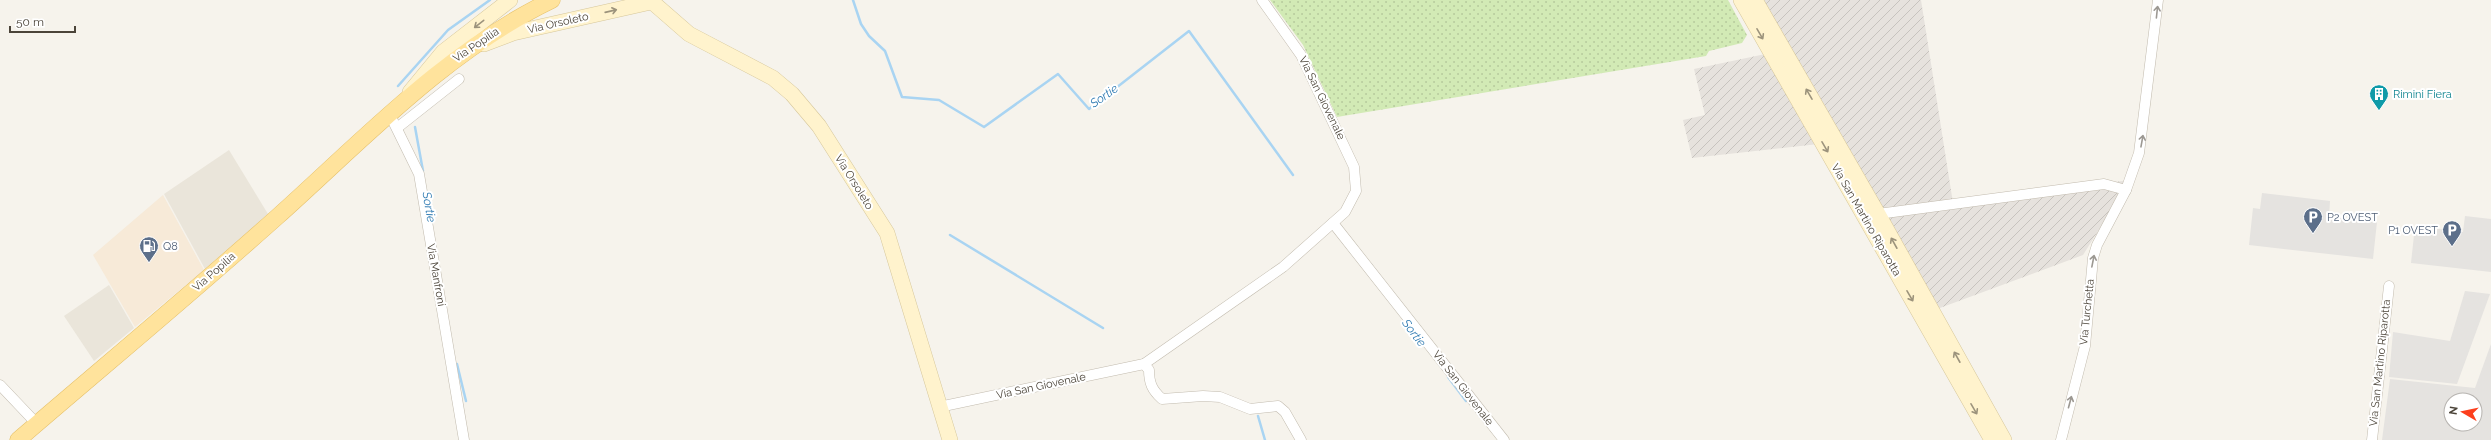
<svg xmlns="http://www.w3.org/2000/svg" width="2491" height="440" font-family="Raleway,sans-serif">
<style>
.residential{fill:#eae5da}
.commercial{fill:#f7ead8}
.industrial{fill:url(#industrial-furrows)}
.grass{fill:url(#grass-dots)}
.parking{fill:#e5e3e0;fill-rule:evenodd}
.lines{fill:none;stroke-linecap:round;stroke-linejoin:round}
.stream{stroke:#a9d4f2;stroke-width:2.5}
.street-casing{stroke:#c2bbae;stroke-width:11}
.secondary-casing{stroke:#d6c79b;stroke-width:16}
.primary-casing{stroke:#e6c16a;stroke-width:17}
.street{stroke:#fff;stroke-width:10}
.secondary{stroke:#fff3cd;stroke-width:15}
.primary{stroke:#ffe39c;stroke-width:16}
.oneway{stroke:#9c937c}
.oneway2{stroke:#9c9892}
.labels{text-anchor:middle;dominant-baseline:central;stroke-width:4;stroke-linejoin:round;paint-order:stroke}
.street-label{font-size:11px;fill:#4b4439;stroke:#fff}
.culture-label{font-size:11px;fill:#0d838f;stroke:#fff;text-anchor:start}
.service-label{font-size:11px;fill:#4e5e75;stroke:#fff;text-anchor:start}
.water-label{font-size:12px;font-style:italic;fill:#2e7ab2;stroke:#fff}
</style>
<defs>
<pattern id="industrial-furrows" width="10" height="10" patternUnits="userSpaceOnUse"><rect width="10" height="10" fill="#e6e2dd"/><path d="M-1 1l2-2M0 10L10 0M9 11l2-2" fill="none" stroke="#c7c3be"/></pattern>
<pattern id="grass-dots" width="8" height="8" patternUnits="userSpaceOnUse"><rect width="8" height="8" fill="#d2eab5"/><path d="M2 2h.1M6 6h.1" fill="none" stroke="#b6ca9c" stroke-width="1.8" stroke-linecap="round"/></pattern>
</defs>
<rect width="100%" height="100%" fill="#f6f3ec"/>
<g class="residential">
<path d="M229,150L268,214L205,269L164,194Z"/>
<path d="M109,285L134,328L94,361L64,316Z"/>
</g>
<path class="commercial" d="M163,195L204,270L135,327L93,255Z"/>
<path class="industrial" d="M1746,0H1921L1953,203L2130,180L2083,255L1929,312L1828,143L1692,158L1683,120L1705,115L1694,69L1775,52Z"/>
<path class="grass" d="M1270,0H1728L1747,35L1742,43L1709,51L1706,56L1337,117L1303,45Z"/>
<g class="parking">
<path d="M2262,193L2330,201L2329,217L2377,222L2373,259L2249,245L2253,208L2260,209Z"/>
<path d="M2465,216L2491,219V272L2411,263L2415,226L2463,232Z"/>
<path d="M2465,291L2490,294L2457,384L2389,377L2393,332L2450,341Z"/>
<path d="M2491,344V440H2382L2390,379L2475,388ZM2451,400H2475V424H2451Z"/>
</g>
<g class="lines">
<g class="stream">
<path d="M853,0L861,24L869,36L885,51L902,97L939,100L984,127L1058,74L1089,109L1189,31L1293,175"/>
<path d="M398,86L448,30L490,0"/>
<path d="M415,127L423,171"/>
<path d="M950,235L1103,328"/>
<path d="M457,364L466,401"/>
<path d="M1448,377L1466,401"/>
<path d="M1258,416L1265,440"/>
</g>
<g class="street-casing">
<g id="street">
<path d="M390,115L419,174L464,440"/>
<path d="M397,128L459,79"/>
<path d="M1878,214L2104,184L2126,190"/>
<path d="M1333,223L1504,440"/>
<path d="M1144,364L1149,370C1149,383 1152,390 1162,399L1203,396L1220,397L1250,409L1278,406L1285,412L1301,440"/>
<path d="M0,385L37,424"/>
<path d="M939,407L1144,364L1283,267L1345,212L1356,191L1354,167L1301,55L1262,0"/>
<path d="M2061,440L2085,346L2093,258L2097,245L2126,190L2139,153L2158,0"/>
<path d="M2372,440L2389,286"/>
</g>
</g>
<g class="secondary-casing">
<g id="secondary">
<path d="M650,0L689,34L773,78L792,94L819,126L887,233L950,440"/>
<path d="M1741,0L1992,440"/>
<path d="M1755,0L1878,214L2004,440"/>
<path d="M484,44L513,33L651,2"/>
<path d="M410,92L443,52L510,0"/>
</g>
</g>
<g class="primary-casing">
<path id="primary" d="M18,440C104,366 192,293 277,217C363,140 446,51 552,0"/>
</g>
<use href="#street" class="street"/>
<use href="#secondary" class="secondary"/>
<use href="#primary" class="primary"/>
</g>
<defs><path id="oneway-shaft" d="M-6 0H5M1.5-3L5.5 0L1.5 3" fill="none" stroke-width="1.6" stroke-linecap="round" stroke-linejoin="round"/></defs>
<g class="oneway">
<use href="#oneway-shaft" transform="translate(611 11) rotate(-13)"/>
<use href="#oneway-shaft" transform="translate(479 24) rotate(142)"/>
<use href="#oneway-shaft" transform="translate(1760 34) rotate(60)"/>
<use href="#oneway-shaft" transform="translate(1809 94) rotate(-120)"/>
<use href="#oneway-shaft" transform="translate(1825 147) rotate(60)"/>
<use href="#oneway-shaft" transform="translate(1894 243) rotate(-119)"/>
<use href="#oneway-shaft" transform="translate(1910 296) rotate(60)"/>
<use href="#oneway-shaft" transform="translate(1957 357) rotate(-119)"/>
<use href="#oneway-shaft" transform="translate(1974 409) rotate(60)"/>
</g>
<g class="oneway2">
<use href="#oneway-shaft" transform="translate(2157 12) rotate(-84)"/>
<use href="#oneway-shaft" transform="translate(2142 141) rotate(-80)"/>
<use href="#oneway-shaft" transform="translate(2093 261) rotate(-79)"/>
<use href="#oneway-shaft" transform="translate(2070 402) rotate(-75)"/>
</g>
<defs>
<g id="building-pin" transform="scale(1)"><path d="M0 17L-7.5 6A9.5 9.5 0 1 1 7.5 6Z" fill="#0f9aa8" stroke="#fff"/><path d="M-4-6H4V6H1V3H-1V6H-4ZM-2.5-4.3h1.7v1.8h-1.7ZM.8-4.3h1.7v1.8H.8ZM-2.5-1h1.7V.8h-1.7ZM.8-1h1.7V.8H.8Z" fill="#fff"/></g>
<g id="parking-pin" transform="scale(1)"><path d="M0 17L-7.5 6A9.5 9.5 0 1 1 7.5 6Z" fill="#5c6f8a" stroke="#fff"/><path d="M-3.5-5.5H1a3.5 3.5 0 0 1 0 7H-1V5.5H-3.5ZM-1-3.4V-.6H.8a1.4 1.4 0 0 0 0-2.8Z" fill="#fff"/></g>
<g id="fuel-pin" transform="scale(1)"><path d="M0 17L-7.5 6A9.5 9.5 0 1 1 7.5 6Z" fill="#5c6f8a" stroke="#fff"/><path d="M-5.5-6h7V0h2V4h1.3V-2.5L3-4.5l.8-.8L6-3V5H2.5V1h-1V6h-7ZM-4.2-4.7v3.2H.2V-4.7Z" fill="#fff"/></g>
</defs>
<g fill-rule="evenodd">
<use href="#building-pin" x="2379" y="94"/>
<use href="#parking-pin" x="2313" y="217"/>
<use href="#parking-pin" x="2452" y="230"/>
<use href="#fuel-pin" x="149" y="246"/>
</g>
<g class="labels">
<g class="street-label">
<text transform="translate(558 23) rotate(-13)">Via Orsoleto</text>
<text transform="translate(476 45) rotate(-34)">Via Popilia</text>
<text transform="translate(1322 98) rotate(64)">Via San Giovenale</text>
<text transform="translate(854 182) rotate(58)">Via Orsoleto</text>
<text transform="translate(1866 220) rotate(60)">Via San Martino Riparotta</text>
<text transform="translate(214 272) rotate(-41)">Via Popilia</text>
<text transform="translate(436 275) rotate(80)">Via Manfroni</text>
<text transform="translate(2087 312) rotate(-84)">Via Turchetta</text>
<text transform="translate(2380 363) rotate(-84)">Via San Martino Riparotta</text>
<text transform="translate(1041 386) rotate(-12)">Via San Giovenale</text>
<text transform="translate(1463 388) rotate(52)">Via San Giovenale</text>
</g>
<g class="culture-label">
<text x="2393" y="94">Rimini Fiera</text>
</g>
<g class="service-label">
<text x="2327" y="217">P2 OVEST</text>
<text x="2438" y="230" text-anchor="end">P1 OVEST</text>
<text x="163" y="246">Q8</text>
</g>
<g class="water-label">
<text transform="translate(1104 96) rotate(-35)">Sortie</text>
<text transform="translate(429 207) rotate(80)">Sortie</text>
<text transform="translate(1414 333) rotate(53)">Sortie</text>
</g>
</g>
<g transform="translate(2463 412) rotate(279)"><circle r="19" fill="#ffffff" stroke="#b7b4b0"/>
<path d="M0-3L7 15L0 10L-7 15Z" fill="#fc3f1d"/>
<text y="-6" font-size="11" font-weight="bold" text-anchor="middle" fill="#4b4439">N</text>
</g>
<path d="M10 26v6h65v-6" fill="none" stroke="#4b4439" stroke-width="2"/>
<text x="16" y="26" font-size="12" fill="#4b4439" stroke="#ffffff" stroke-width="3" paint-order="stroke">50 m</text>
</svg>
